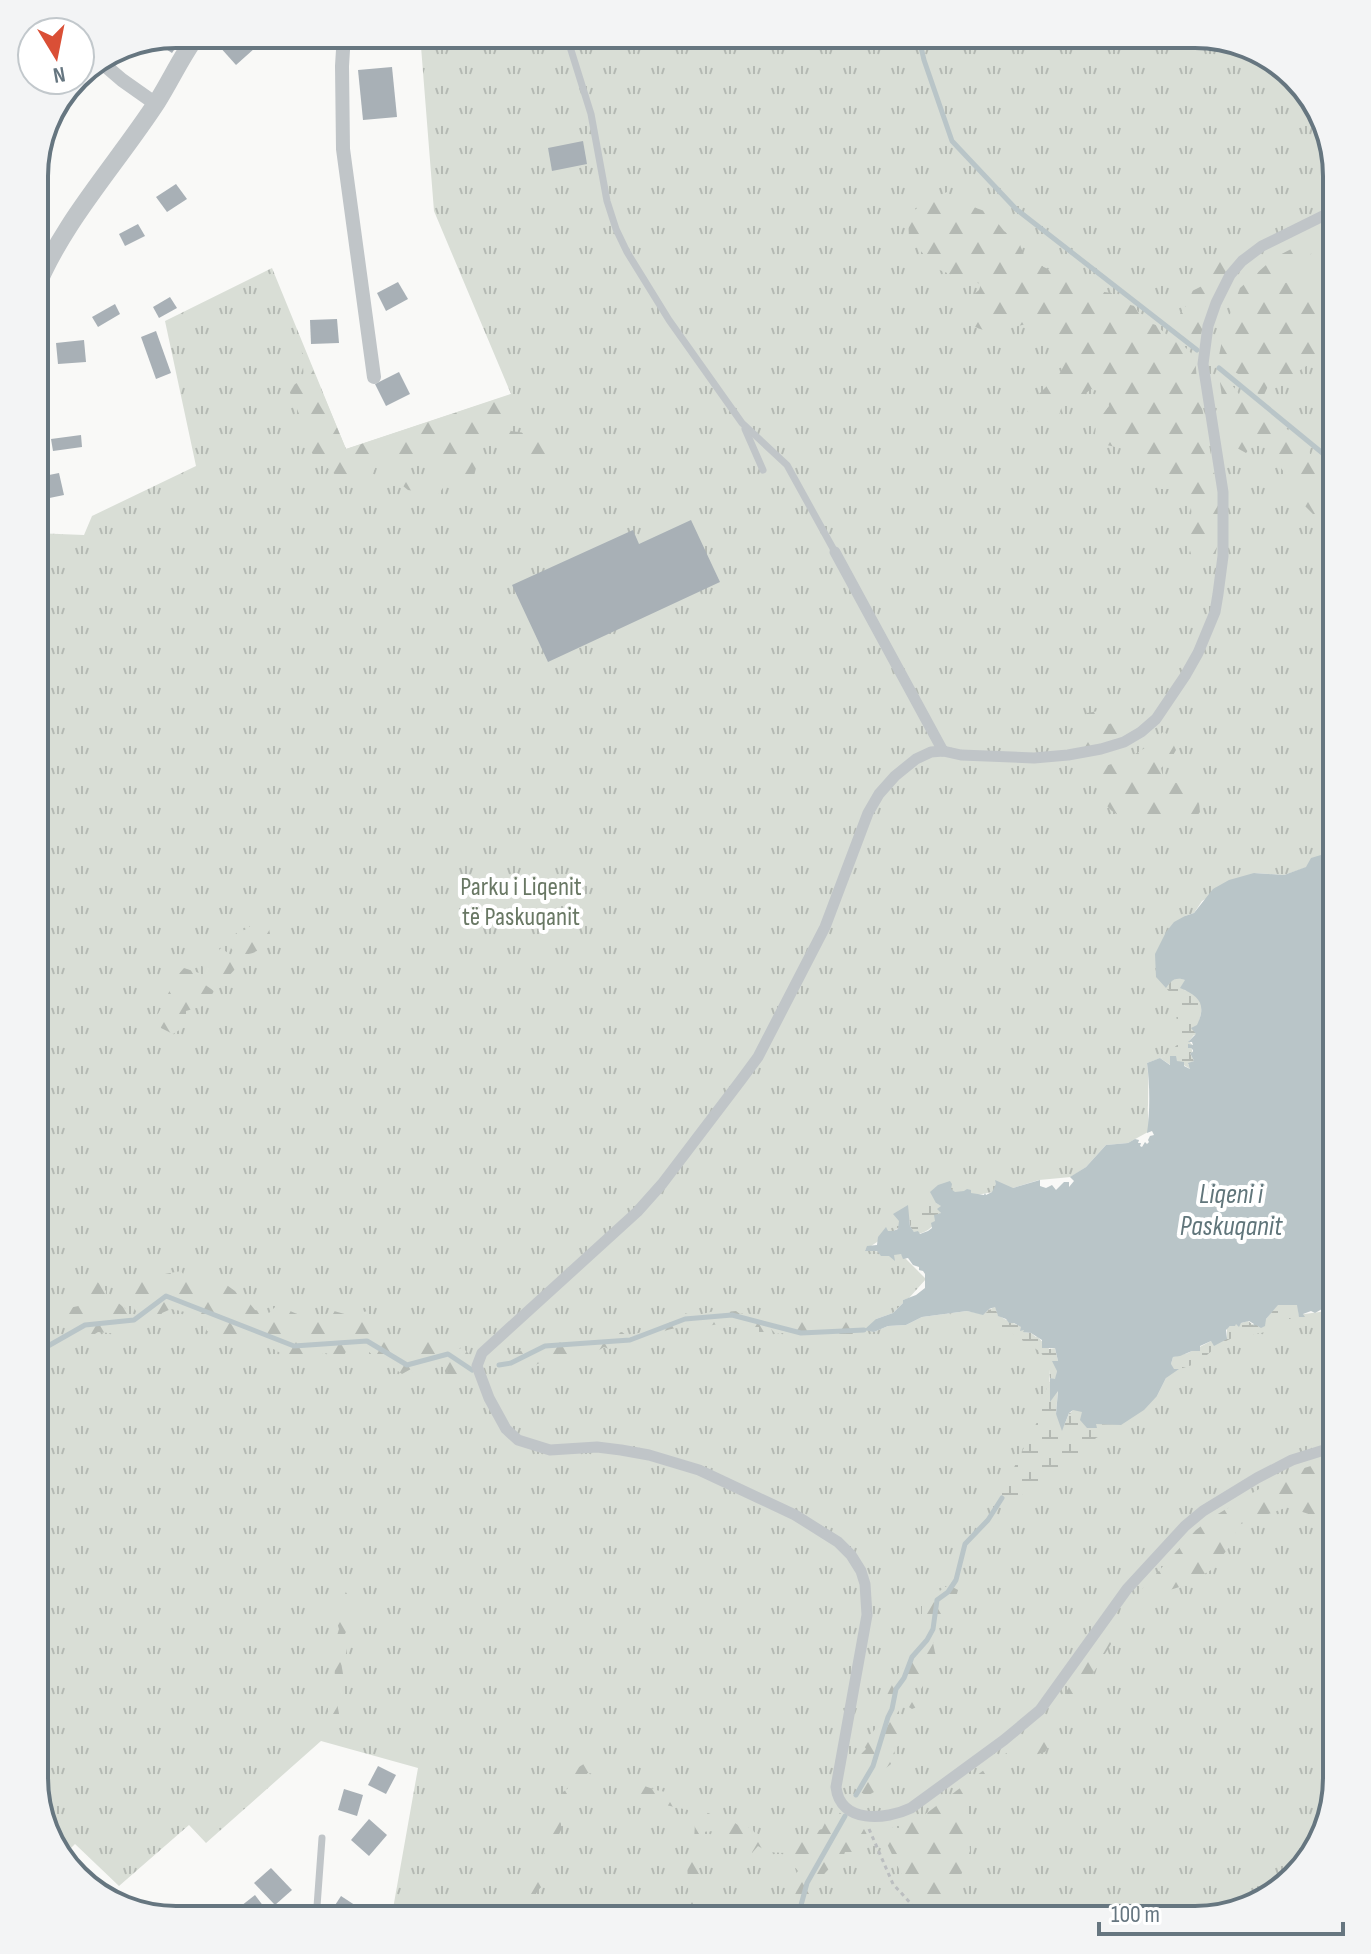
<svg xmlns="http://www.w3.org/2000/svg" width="1371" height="1954" font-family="'Sofia Sans Condensed',sans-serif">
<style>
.grass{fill:url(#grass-tufts)}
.forest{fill:url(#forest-firs)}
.wetland{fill:url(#wetland-marsh)}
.water{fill:#b9c5c8}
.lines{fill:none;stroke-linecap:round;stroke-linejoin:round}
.stream{stroke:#b9c5c8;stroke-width:5}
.building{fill:#a8b0b6}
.path{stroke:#bbbec0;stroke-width:3;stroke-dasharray:4 4;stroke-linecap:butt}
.service{stroke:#c0c5c8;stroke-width:7}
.pedestrian{stroke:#c0c5c8;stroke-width:11}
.minor{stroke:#c0c5c8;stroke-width:14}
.tertiary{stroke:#c0c5c8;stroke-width:18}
.labels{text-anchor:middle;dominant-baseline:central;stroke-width:8;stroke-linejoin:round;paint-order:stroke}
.park-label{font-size:26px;fill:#697864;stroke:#fff}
.water-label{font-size:28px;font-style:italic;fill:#60757a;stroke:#fff}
.rim{fill:none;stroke:#667680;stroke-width:4}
</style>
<defs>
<pattern id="grass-tufts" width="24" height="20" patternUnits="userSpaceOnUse" patternTransform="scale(2)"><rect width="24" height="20" fill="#d9ded6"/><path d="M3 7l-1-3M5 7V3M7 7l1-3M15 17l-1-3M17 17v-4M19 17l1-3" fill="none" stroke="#b4b9b3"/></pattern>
<pattern id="forest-firs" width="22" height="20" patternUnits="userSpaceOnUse" patternTransform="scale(2)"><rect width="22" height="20" fill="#d9ded6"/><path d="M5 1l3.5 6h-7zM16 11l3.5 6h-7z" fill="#b4b9b3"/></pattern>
<pattern id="wetland-marsh" width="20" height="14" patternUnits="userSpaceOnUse" patternTransform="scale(2)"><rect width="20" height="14" fill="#d9ded6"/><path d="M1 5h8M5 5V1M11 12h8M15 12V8" fill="none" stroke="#b4b9b3"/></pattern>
</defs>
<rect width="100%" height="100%" fill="#f9f9f7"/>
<path class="grass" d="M420,34H1204L1267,53L1318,104L1337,176V857L1284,875L1255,873L1202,901L1194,913L1185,916L1172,980L1191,1047L1147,1063C1149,1077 1148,1090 1148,1105C1147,1115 1150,1123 1148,1132L1128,1143L1106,1145L1086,1167L1071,1177L1039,1180L1013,1188L936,1203L865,1250L901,1254L926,1279L909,1298L903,1300V1303L893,1313L876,1319L874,1332L888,1326L906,1325L922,1317L967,1311L983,1314L989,1309L1049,1349L1050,1400L1063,1429L1069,1413L1157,1396L1166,1378L1171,1364L1266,1319L1335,1310L1337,1307V1779L1318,1850L1267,1901L1196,1920H391L418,1768L321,1741L206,1843L189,1825L119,1886L75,1844L61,1858L53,1850L34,1778V533L84,535L92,516L196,466L165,321L272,268L346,449L511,394L434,211Z"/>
<g class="forest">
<path d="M947,192L965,204L990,213L1004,231L1019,242L1025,258L1050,270L1074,279L1091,290L1111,293L1127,304L1134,306L1146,322L1156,325L1169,337L1182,344L1195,357L1197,381L1218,492L1219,537L1215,557L1204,560L1192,557L1188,544L1193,525L1190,500L1178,489H1161L1144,454L1107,445L1095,436L1096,423L1109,406L1107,394L1091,389L1078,400L1064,399L1059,415L1039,421L1027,411L1037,396L1060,373L1068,356L1059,344L1049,342L1031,323C1014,326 981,339 969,321C966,316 966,308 965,302L979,290L981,284L960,278L937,269L909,238L908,216L923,203Z"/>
<path d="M1337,225V238L1294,264L1284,283L1337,278V343L1332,348L1322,349L1311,363L1285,380L1270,382L1263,397L1251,389L1244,377L1229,369L1218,360L1225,327L1240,288L1274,258Z"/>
<path d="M1232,258L1233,265L1204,323L1199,342L1187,329L1181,330L1174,323C1180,312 1190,304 1192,291L1206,284L1220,259Z"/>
<path d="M301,341L346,449L512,394L511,431L525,433L540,431L552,440L544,456L533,457L526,451L521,457L497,435L466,447L465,457L477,464L473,480H462L454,472L438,495L408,490L403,486L407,475L425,477L435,475L442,461L432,454L424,453L425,460C406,458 374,452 372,479L357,483L339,478L313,455L305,437L300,416L288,388L304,379Z"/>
<path d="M1219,375C1224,379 1232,384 1236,390C1243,400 1245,405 1259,403L1271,414L1277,421L1309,447L1310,454L1320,455V460L1326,462L1331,470L1337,471V546L1329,539L1313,514L1297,498L1284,472L1258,439L1246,453L1237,448L1233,456L1226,427Z"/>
<path d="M1099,711L1109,724L1123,720L1143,723C1123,745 1092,747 1065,751L1068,744L1081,729L1087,713Z"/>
<path d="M1163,732L1169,735L1176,750L1171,759L1161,768L1163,777L1176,783L1187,780L1198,793L1200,812L1190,825L1181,809L1168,817L1156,829C1144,826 1122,819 1112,811C1101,802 1095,784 1089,770C1117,764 1142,755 1163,732Z"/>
<path d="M256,920L269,929L271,939C260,951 253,955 237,955L230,947L236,933L247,929Z"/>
<path d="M221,948L235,958L236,968L227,978L217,984L206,978L201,961L213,958Z"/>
<path d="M184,968L199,973L204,984L214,991L206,1005L186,1011V1026L173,1034L161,1028L157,1016L177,976Z"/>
<path d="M181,1271L186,1278L205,1275L217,1278L246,1299L255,1310L269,1313L278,1304C298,1316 311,1322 334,1311L348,1315L358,1309L361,1313L367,1311L377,1329L376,1335L399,1337V1343L407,1344L414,1338L418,1330L427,1331L435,1335C439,1350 449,1350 463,1348L470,1355L475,1354L471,1361L475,1377L465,1376L448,1378L443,1367L435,1366L434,1363L423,1366L425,1372L415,1377L411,1369L402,1374L394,1368L382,1366L378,1359L369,1352L368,1361L357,1356L356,1347L347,1349L344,1356L324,1353L318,1357L293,1354L289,1360C281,1353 273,1347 262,1346L260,1341L252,1336L232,1341L223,1339L217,1344L214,1333L207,1331L204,1325L194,1322L190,1313L171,1309L162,1313L158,1322L148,1324L141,1319L134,1308L136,1303L133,1297L138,1279Z"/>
<path d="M97,1281L106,1291L105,1303L116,1301L128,1311L130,1324L120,1334L98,1332L84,1341H70L66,1327L69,1308L83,1305L86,1287Z"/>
<path d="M719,1310L725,1312L736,1311L740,1314C750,1311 759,1320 770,1315C785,1321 803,1319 819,1318L822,1314C832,1316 855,1320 862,1324L866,1336H855L851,1338L846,1335L837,1342L830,1341V1338L819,1340L810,1338V1336H804L800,1339L783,1333L776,1334L771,1329L766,1332H759V1327H729L728,1322L708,1326V1329L704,1331L701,1329L699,1332H692L689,1328C665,1326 651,1337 634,1350H627L622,1346L609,1349L604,1347L596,1352L590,1349L586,1354L573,1353L568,1355L552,1354L545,1361L535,1365L524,1376L518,1374L511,1380L502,1378L500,1360C509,1357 516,1351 525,1350L530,1340C544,1336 559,1332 573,1339L582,1333C594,1341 609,1335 622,1332L627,1336L642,1332L650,1325L656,1326L666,1319L671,1320L675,1315L682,1312L693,1316Z"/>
<path d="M1337,1458V1517L1329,1521L1288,1507L1238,1525L1231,1545L1211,1570L1186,1585L1150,1596L1111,1644L1045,1752L1013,1762L967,1806L970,1851L953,1897L925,1907L908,1888L879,1827L899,1828L923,1816L1041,1727L1057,1708L1081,1666L1114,1620L1196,1530L1213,1517L1264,1486L1301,1469Z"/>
<path d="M350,1583C358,1600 353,1618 345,1634L349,1639L345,1658L341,1662L345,1686L344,1699L337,1703L340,1719L335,1729L326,1726L328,1717V1705L335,1683L334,1646L339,1629L334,1613C343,1604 344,1594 350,1583Z"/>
<path d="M949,1585L958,1590L955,1601L948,1603L941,1609L947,1616L938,1629L939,1636L933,1643L937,1662L931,1665L927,1679L921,1689L913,1685L914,1695L919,1706L912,1709L904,1704L895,1716C897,1726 904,1732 909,1741C896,1743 893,1752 891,1764C881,1772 875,1778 874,1792L867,1796L854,1788L856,1774L861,1765L860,1755L866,1749L863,1744L880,1723L884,1709L879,1706L878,1698L887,1695L897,1675L906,1664L905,1655L916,1646L920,1636L926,1630L917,1622L922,1614V1603C933,1600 938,1590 949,1585Z"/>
<path d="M587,1762H596C622,1775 650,1794 680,1793L686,1800L695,1799L699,1809L724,1820L730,1819C737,1825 742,1828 752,1828L754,1832L771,1840L782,1838L787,1841L822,1829L829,1815L837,1811L864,1829L872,1844L867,1845L861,1843L854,1847V1852H845L842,1860L827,1862L831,1867C813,1884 813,1894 806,1916L814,1917L815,1920H782V1911L793,1901L796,1891L791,1888L792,1879L798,1871L785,1853L768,1852L758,1846L752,1853L747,1840L738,1839L730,1836L722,1839C717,1832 712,1830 704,1832L696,1866L705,1889L700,1894L698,1920H680L683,1911L689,1908L687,1860L694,1842L695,1822L688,1810L643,1800C635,1787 627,1787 613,1787L603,1775L588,1773L578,1778L580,1785L576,1791L578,1796L571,1801L572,1812L561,1824V1830L557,1839L551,1841C556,1862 544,1862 548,1882C536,1889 532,1898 536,1911L529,1920H518L528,1903L527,1885L538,1875L537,1870L545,1857C544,1849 545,1838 549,1830C550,1828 552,1827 553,1825C560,1816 564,1803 563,1792L571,1786L569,1777L574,1770Z"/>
</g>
<g class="wetland">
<path d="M1178,978L1186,980L1184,990C1214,997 1197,1016 1197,1035H1194L1189,1041L1193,1046L1191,1047L1193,1053H1190L1194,1061L1188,1064L1192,1070L1177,1061L1175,1057L1170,1056L1172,1066L1160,1058L1165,1056L1177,1045L1178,1031L1174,997L1166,988L1172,980Z"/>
<path d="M930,1192L936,1203L942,1206C940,1231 905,1249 910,1213L907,1210L908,1205L921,1201Z"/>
<path d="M1277,1305H1298L1299,1317C1282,1319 1284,1323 1271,1330C1258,1336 1241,1333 1228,1340C1208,1350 1200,1368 1174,1369L1171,1364L1173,1357L1188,1353L1211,1341C1217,1345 1221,1342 1227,1338V1328L1235,1323L1238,1324L1248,1321L1252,1324L1265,1326L1266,1319Z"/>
<path d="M995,1306L998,1316L1022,1327L1025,1329L1024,1332L1031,1333L1036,1337L1037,1336L1049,1349L1055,1348L1058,1361L1056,1380L1050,1378L1048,1361L1039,1351L983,1315Z"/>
<path d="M1050,1382V1400L1058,1389L1056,1414L1062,1429L1073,1409L1083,1412L1092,1427H1096L1095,1424L1121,1425L1096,1438L1079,1456L1070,1458L1025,1494L1002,1498L999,1497L1038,1420L1044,1394Z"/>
</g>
<path class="water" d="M1321,855C1325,860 1332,860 1337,857V1307L1335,1310L1322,1309L1315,1313L1311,1311L1303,1314L1305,1317H1299L1297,1305H1278L1266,1319L1265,1326L1261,1328L1256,1325L1253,1326L1254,1324L1249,1321L1241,1323L1239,1327L1236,1324L1235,1326H1230L1226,1330L1227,1339L1214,1346L1211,1341L1200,1346V1351H1192L1180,1356L1173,1357L1171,1364L1174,1369H1179L1166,1378L1157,1396L1144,1410L1121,1425L1096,1424L1097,1428H1087L1080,1420L1082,1412L1073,1410L1069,1413L1062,1431L1056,1414L1058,1391L1050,1402V1378L1055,1379L1057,1371L1052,1361H1058L1055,1348H1042V1340L1031,1333L1023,1332L1024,1330L1020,1331L1021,1327L1014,1323H1009L1006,1319L998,1316L995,1307L989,1309L983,1315L967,1311L922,1317L906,1325L888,1326L874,1332L864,1330L876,1319L893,1313L903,1303V1300L916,1295L925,1288V1274L923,1271L919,1270V1267L913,1265L908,1258L903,1259L901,1254L894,1255L895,1261L889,1256H881L877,1251H865L867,1246L877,1245L878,1237L886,1227L888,1231H893L898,1229L899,1221L893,1214L908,1205L910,1226L914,1232L918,1231L920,1234L928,1231L932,1228L931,1223L935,1221L934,1215L941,1213L937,1209L941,1206L936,1203L930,1192L938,1185L950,1181L952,1184L951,1189L955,1192L964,1191L967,1189L971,1190V1193L984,1195L985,1193L986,1195L992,1192L996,1184L995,1180L1013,1188L1040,1180V1186L1046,1188L1052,1185L1056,1190L1064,1182H1069V1187L1074,1181L1070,1177L1086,1167L1106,1145L1128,1143L1135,1139L1139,1140L1138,1143H1141L1140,1146L1142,1147L1145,1142L1147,1144L1149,1142L1148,1140L1150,1136L1154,1135L1152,1131L1147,1133C1150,1113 1150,1085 1147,1063L1160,1058L1170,1065V1056H1176L1177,1061L1184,1062V1066L1190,1069L1188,1063L1194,1061L1190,1053L1193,1052V1050L1191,1048H1188V1044L1193,1045L1192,1042H1188L1196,1034L1191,1028L1197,1025C1207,1004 1199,996 1180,988L1185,980C1175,977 1172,980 1166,988L1156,977L1155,954L1166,932L1174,922L1185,916L1194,913L1213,889L1229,880L1254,873L1284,875L1306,867L1311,858Z"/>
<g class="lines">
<g class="stream">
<path d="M918,34L924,60L952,141L1016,209L1197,350"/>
<path d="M1219,368L1337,465"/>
<path d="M34,1354L85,1325L134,1320L166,1296L294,1346L367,1341L407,1365L448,1354L472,1370"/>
<path d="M499,1365L511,1363L545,1346L630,1340L685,1319L732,1315L801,1333L864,1330"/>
<path d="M856,1795L873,1766L888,1717L892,1709L896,1689L904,1678L912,1657L927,1640L933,1629L937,1600L948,1592L956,1580L965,1544L988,1520L1002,1498"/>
<path d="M797,1920L807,1883L845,1816"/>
</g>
</g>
<g class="building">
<path d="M212,34H242L255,48L236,65L210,36Z"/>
<path d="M172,35L180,41L172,53L158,44L162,39Z"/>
<path d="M392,67L397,117L363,120L358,70Z"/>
<path d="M583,141L587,164L552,171L548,148Z"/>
<path d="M176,184L187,199L167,212L156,197Z"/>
<path d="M138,224L145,236L125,246L119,234Z"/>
<path d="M398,282L408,299L386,311L377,293Z"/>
<path d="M170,297L177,308L159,318L153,307Z"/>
<path d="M115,304L120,314L98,327L92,317Z"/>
<path d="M337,319L339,343L311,344L310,320Z"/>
<path d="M156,331L171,373L156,379L141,337Z"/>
<path d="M84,340L86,362L58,364L56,343Z"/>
<path d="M399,372L410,394L386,406L375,384Z"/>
<path d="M81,435L82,447L53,451L51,439Z"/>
<path d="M59,473L64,495L35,501L34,478Z"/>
<path d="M691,520L720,582L548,662L512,585L633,530L639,544Z"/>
<path d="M378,1766L396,1775L386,1794L368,1785Z"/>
<path d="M344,1789L363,1795L357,1816L338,1810Z"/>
<path d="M369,1819L387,1835L369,1856L351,1840Z"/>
<path d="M271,1868L292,1890L275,1905L254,1883Z"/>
<path d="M255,1895L267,1911L254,1920H251L241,1906Z"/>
<path d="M341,1896L367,1913L362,1920H334L328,1916Z"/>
</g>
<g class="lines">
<path class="path" d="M869,1829L893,1884L914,1907L919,1920"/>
<g class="service">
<path d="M566,34L591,114L607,201L616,229L627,252L669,320L742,423L787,465L835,552"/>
<path d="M745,429L763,470"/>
<path d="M316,1920L322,1838"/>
</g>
<g class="pedestrian">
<path d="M835,552L943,751"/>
<path d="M1337,1446L1292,1460L1257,1478L1203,1511L1185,1526L1127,1589L1040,1710L1004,1740L911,1808C886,1820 840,1824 836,1787L867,1615L865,1584L861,1571L851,1555L838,1542L795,1515L699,1470L649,1455L621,1450L597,1447L550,1450L518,1440L506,1429L489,1398L477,1366L482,1353L637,1212L662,1184L741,1080L758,1057L825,927L868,813L879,794L895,776L916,759L931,752L943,751L961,755L1034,758L1068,755L1101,749L1124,742L1141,732L1156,719L1185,676L1198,653L1215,612L1218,594L1223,556V492L1203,364L1208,326L1216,303L1230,275L1242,261L1262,246L1337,209"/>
</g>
<g class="minor">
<path d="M344,34L342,66L343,149L374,377"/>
<path d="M101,62L122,80L156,104"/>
</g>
<path class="tertiary" d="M34,293C62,222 116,165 157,102C171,80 182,55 198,34"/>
</g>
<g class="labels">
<g class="park-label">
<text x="521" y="887">Parku i Liqenit<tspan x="521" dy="30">të Paskuqanit</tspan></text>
</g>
<g class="water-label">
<text x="1231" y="1194">Liqeni i<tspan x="1231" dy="32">Paskuqanit</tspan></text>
</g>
</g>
<path d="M0 0H1371V1954H0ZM176 48H1195A128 128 0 0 1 1323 176V1778A128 128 0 0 1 1195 1906H176A128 128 0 0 1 48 1778V176A128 128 0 0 1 176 48Z" fill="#f3f4f5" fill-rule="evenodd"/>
<path class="rim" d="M176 48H1195A128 128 0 0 1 1323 176V1778A128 128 0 0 1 1195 1906H176A128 128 0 0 1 48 1778V176A128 128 0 0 1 176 48Z"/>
<g transform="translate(56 56) rotate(170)"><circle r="38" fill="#ffffff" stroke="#c2c8cc" stroke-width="2"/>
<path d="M0-6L14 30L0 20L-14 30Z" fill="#da4f36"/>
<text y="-12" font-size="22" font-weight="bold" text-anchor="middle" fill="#667680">N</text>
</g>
<path d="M1099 1922v12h244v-12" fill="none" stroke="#667680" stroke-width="4"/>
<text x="1111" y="1922" font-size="24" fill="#667680" stroke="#ffffff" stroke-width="6" paint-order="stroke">100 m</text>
</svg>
